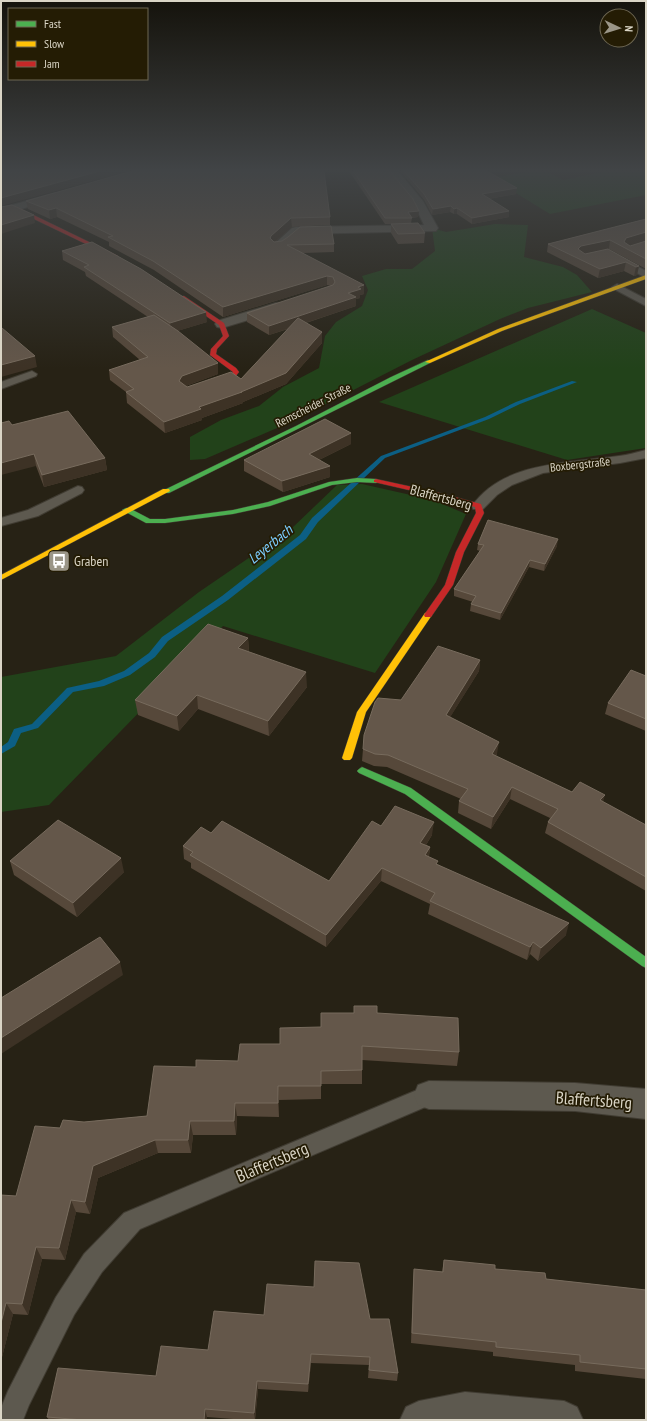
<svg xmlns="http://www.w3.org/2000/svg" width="647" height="1421" font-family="'PT Sans Narrow',sans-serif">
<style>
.green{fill:#22421a}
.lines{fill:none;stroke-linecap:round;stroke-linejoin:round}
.stream{fill:#0c5f84;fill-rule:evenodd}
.lane-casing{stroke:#403c32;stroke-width:2}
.street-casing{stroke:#403c32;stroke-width:2}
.fast-casing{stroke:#403c32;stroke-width:1}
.slow-casing{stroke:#403c32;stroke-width:1}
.jam-casing{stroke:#403c32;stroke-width:1}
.lane{fill:#5d594f;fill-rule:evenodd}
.street{fill:#5d594f;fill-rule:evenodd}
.fast{fill:#4caf50;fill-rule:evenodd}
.slow{fill:#ffc107;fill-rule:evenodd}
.jam{fill:#c62828;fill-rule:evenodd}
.wall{fill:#56483a}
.shaded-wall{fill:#3d3225}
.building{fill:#64574a;stroke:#776b5d}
.labels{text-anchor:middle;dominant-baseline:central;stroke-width:3.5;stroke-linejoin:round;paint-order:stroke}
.far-street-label{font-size:12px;fill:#dad5c6;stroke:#241c04}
.street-label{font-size:14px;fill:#dad5c6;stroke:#241c04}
.poi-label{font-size:14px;fill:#dad5c6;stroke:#241c04;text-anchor:start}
.water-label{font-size:15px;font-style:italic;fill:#7ccdfe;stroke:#241c04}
.near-street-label{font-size:17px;fill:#dad5c6;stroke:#241c04}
</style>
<rect width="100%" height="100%" fill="#272215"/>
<g class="green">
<path d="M532,171H546L563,180L607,171H646V195L550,214L491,178Z"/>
<path d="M495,224L528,225L524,257L563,267L577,275L592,292L528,308L500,319L412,360L291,422L205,459L190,460V437L221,420L259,406L283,387L319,368L325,336L336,322L362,306L368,290L362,276L386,269H412L435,251L432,228L446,232Z"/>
<path d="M592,309L646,333V448L567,460L379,402Z"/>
<path d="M362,484L433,500L466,514L436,582L375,673L223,626L49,805L1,812V677L116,656L199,592L291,529L337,485Z"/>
</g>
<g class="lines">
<path class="stream" d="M572,381L577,382L520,404L489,419L385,458L318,522L306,539L228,600L168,641L155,657L130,675L104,686L73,692L38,728L21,733L15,746L1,754V747L8,742L14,729L32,724L67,688L99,681L124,671L149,653L162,637L222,596L300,535L312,518L381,456L485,417L516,402Z"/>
<g class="lane-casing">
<g id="lane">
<path d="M620,257L646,271V278L617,262L615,260Z"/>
<path d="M617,284L646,299V306L614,289L612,287Z"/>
<path d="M32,371L37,374L36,376L1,389V382Z"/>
<path d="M646,450V458L620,463L543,473L512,485L497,495L483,509H473L472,506C503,461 571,463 619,456C628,455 637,452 646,450Z"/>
<path d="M78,486L82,487L84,490L82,493L38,516L1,526V518L28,510Z"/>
<path d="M429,1085L437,1088L440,1095L437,1102L140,1229L102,1272L74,1315L29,1405L23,1420H1V1408L8,1391L56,1297L84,1254L124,1213Z"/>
</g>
</g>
<g class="street-casing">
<g id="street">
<path d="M388,171H398L423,201L438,228L436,231L299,234C292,241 284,251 274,249L272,246L292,228L296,227L424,225L414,204Z"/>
<path d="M55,193L59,194L61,196L59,198L1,215V208Z"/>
<path d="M276,303L281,304L283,307L281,310L222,328L217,327L215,324L217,321Z"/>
<path d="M429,1081L575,1083L646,1089V1119L575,1111L429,1109L418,1105L414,1095L418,1085Z"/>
<path d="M465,1392L564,1401L577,1407L583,1420H400L406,1407L419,1401Z"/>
</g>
</g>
<g class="fast-casing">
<g id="fast">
<path d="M428,360L430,361V363L169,493H163L162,491L296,426L391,377Z"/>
<path d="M357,478L376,479L380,481L376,483L357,482L332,485L270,506L233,514L165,523H146L122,510L126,508H129L150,519H165L233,510L268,502L329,482Z"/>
<path d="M362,767L411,788L646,957V968L642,966L405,794L359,773L357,771L359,769Z"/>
</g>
</g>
<g class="slow-casing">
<g id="slow">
<path d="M646,275V279L502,331L430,363L425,362L498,329Z"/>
<path d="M163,489H169L170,491L1,580V575Z"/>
<path d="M428,612L432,615L366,712L352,758L350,760H344L342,758L357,712L425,613Z"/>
</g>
</g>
<g class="jam-casing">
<g id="jam">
<path d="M13,207H17L118,256L113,257L13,209Z"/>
<path d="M180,296H184L224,323L229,336L217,349L216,354L236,368L239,372L235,377L207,387L204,385L231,375L233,372L210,355L211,349L223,336L219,325L180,298Z"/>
<path d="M376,479L440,493L481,504L484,513L464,552L453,585L431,617H425L424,615L445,585L456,552L476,513L475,507L439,497L374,482V480Z"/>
</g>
</g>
<use href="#lane" class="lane"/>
<use href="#street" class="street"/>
<use href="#fast" class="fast"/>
<use href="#slow" class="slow"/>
<use href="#jam" class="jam"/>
</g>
<g class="wall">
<path d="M349,171H390L419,211L418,217L412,218L411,223L425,233L424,243L398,244L391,233V224H385Z"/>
<path d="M400,171H487L516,194L489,199L509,211V217L472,224L457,214H454L450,212L432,215L424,200Z"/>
<path d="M26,201L330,217V225L292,227L275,242L334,244V252L303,253L364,294L360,295V298L356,299V306L306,323L322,332V343L286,384L243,402V403L202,418V420L165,433L127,403L126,392L110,380L109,370L140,360L113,337L112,327L148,317L86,276L85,272L63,260L62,251L207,322L177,331L218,374L186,386L187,387L241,379L288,329L269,335L247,322V313L331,286L327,285L223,317L154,270L109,246V242L57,217L50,219L28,209Z"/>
<path d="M646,219V241L629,245L630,246L646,241V269L609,249L585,254L608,249L639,266L637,275L634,276L624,271L598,278L547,252L548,244Z"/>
<path d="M12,425L105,458L107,470L44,487L36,466Z"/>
<path d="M351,444L319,460L330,477L283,492L244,471V460Z"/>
<path d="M478,544L557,546L544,571L529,567L500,620L470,611L471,604L473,602L454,596V589L480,551L477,550Z"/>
<path d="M248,638L249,652L307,687L269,736L198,709L179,731L138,715L135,700Z"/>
<path d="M480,660L479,671L450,717L497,754L496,756L572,792L603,802L646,825V891L545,833L548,822L550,818L510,799L491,829L458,813L459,801L461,799L387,767L374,766L362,761L363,749L401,700Z"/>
<path d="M646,676V731L605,714L608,703Z"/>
<path d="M381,826L432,835L426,845L430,847L429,857L437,864L566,935L538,961L530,954L527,960L428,914L430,904L381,881L326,947L191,868V863L184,859L183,846L211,833L329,881Z"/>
<path d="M10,861L124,872L77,917L14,875Z"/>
<path d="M377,1013L459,1052L457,1066L362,1060V1084H321V1099L279,1100V1117L237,1116L236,1135H193L191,1153H158L98,1178L90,1214L76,1212L65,1260L42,1259L28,1315L13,1314L1,1361V1195L16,1196L60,1128L84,1122L147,1116L196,1067L238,1061L280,1044L321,1027Z"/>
<path d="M444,1260L495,1269L546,1279L646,1290V1379L575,1371V1365L493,1356V1352L411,1343L413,1280L414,1269L442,1272Z"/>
<path d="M264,1315L370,1319L398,1373L397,1381L368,1378L369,1365L311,1363L308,1392L258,1389L255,1420H246L207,1417V1420H49L47,1417L156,1376L208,1350Z"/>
</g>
<g class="shaded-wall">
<path d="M100,171H129L1,206V198Z"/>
<path d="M517,188L516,194L481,200L482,194Z"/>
<path d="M451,206L450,212L432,215L433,209Z"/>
<path d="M56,208L57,217L50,219L49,210Z"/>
<path d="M457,208V214H454V209Z"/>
<path d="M419,211L418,217L408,218V212Z"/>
<path d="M509,211V217L472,224V218Z"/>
<path d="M34,215L35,223L1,234V225Z"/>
<path d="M291,218L292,227L271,245V236Z"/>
<path d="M646,232V241L625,247L624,242L626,238Z"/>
<path d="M610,240L609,249L580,255L577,258L578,249L581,246Z"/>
<path d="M626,262L624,271L598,278L600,269Z"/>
<path d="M639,266L637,275L634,276L636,267Z"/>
<path d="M327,276V285L223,317V307Z"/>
<path d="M364,285V294L360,295V298L356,299V306L269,335V326L348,293L358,287Z"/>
<path d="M206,312L207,322L171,333L170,323Z"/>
<path d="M322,332V343L286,384L243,402V403L202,418V420L165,433L164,422L199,407L241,392Z"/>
<path d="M35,356L37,367L1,377V365Z"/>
<path d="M218,363V374L183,387L179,381L182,376Z"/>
<path d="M351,433V444L309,465V454Z"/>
<path d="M34,454L36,466L1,475V463Z"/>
<path d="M105,458L107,470L44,487L42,475Z"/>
<path d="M330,466V477L283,492L282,481Z"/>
<path d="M558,539L557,546L544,571L545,564Z"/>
<path d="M530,560L529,567L500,620L501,613Z"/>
<path d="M248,638L249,653L238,648Z"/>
<path d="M480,660L479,671L444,727L446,715Z"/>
<path d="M306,672L307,687L269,736L268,721Z"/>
<path d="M197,695L198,709L179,731L177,716Z"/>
<path d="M499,742L497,754L490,765L492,754Z"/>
<path d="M512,787L510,799L491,829L493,817Z"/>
<path d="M605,795L602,806L600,800Z"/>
<path d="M434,822L432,835L419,856L420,843Z"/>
<path d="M430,847L428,860L425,855Z"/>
<path d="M121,858L124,872L77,917L73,903Z"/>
<path d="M382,868L381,881L326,947V935Z"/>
<path d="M569,923L566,935L538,961L541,948Z"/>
<path d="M533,942L530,954L527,960L530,947Z"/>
<path d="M120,962L123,975L1,1054V1038Z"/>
<path d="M278,1086L279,1100V1117L278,1103Z"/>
<path d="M235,1103L237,1116L236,1135L234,1121Z"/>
<path d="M190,1121L193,1135L191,1153L188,1140Z"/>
<path d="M155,1140L158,1153L98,1178L90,1214L85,1202L93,1166Z"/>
<path d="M71,1200L76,1212L65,1260L59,1248Z"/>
<path d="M36,1247L42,1259L28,1315L22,1304Z"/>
<path d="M6,1303L13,1314L1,1361V1323Z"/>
<path d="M311,1354V1363L308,1392V1384Z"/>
<path d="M257,1381L258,1389L255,1420L254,1413Z"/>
<path d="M205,1409L207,1417V1420H204Z"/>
</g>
<g class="building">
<path d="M1,171H100L1,198Z"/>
<path d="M132,171H324L330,217L291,218L271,236L270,238L274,242L282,241L288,237L300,227L331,226L334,244L287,245L364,285L358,287L361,289L348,293L356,297L269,326L247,313L333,285L335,282L333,277L327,276L223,307L153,261L108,237L113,236L56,208L49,210L26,201Z"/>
<path d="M353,171H390L413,199L419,211L408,212L412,218H385Z"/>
<path d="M404,171H487L517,188L482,194L509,211L472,218L457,208L454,209L451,206L433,209L424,194Z"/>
<path d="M12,205L34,215L1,225V207Z"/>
<path d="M646,219V232L626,238L624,242L630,246L646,241V259L610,240L581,246L578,249L585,254L608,249L639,266L636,267L626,262L600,269L548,244Z"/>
<path d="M418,223L425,233L398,234L391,224Z"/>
<path d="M92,242L141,269L206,312L170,323L84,267L89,265L62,251Z"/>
<path d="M154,315L178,331L218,363L182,376L179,381L187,387L231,372L241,379L298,318L322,332L286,373L241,392H242L199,407L201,409L164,422L126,392L134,389L109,370L148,357L112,327Z"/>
<path d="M2,328L35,356L1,365V329Z"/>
<path d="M68,411L105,458L42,475L34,454L1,463V423L9,421L12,425Z"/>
<path d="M325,419L351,433L309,454L330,466L282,481L244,460Z"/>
<path d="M488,520L558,539L545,564L530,560L501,613L471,604L476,596L454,589L484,545L478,544Z"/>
<path d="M208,624L248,638L238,648L306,672L268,721L197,695L177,716L135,700Z"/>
<path d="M438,646L480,660L446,715L499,742L492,754L572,792L580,782L605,795L600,800L646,825V877L548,822L558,809L512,787L493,817L459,801L468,789L388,755L375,754L363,749L364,735L375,702L378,698L401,700Z"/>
<path d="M631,670L646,676V719L608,703Z"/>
<path d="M395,806L434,822L420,843L430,847L425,855L438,861L436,864L569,923L541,948L533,942L530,947L430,901L435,893L382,868L326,935L190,855L193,852L183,846L201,827L211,833L222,821L329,881L372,821L381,826Z"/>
<path d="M58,820L121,858L73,903L10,861Z"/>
<path d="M100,937L120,962L1,1038V998Z"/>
<path d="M354,1006H377V1013L458,1018L459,1052L362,1046V1070L321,1071V1086H278V1103H235L234,1121H190L188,1140H155L93,1166L85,1202L71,1200L59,1248L36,1247L22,1304L6,1303L1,1323V1195L16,1196L35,1126L60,1128L63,1120L84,1122L147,1116L154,1066L196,1067V1060L238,1061L240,1044H280V1028L321,1027V1013H354Z"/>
<path d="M444,1260L495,1265V1269L545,1273L546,1279L646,1290V1369L580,1362V1355L496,1347V1342L412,1333L414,1269L443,1272Z"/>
<path d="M315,1261L359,1263L370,1319H389L398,1373L369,1370L370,1357L311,1354L308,1384L257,1381L254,1413L205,1409L204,1420H83L47,1417L58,1368L156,1376L161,1346L208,1350L214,1311L264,1315L267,1284L314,1287Z"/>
</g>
<linearGradient id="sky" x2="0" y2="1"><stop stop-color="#15130c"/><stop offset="0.46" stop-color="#414446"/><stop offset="1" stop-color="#414446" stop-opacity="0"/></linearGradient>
<rect width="647" height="369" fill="url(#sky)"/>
<defs>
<g id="bus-square" transform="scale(1.15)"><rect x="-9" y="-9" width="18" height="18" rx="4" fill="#9b9688" stroke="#241c04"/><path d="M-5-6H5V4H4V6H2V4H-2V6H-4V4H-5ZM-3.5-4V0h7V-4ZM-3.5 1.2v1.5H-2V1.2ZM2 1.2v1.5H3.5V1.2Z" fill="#fff"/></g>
</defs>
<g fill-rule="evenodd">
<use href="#bus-square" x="59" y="561"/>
</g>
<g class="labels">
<g class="far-street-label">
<text transform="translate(313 405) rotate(-27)">Remscheider Straße</text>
<text transform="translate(580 464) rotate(-6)">Boxbergstraße</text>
</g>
<g class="street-label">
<text transform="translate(441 497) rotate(15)">Blaffertsberg</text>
</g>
<g class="poi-label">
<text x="74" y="561">Graben</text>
</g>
<g class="water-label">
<text transform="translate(270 544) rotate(-39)">Leyerbach</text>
</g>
<g class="near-street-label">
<text transform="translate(594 1100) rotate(4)">Blaffertsberg</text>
<text transform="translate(272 1162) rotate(-23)">Blaffertsberg</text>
</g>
</g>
<rect width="647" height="1421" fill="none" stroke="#dad5c6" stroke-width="4"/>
<rect x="8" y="8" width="140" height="72" fill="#241c04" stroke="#6d6652"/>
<rect x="16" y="21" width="20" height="6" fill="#4caf50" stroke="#6d6652"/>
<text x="44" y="28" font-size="12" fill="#dad5c6">Fast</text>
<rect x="16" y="41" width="20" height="6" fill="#ffc107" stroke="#6d6652"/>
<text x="44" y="48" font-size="12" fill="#dad5c6">Slow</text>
<rect x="16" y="61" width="20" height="6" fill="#c62828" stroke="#6d6652"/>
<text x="44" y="68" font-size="12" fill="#dad5c6">Jam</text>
<g transform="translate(619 28) rotate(94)"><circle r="19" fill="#241c04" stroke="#6d6652"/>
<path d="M0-3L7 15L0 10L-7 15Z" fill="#9b9688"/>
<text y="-6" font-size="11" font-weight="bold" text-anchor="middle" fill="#dad5c6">N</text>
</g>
</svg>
